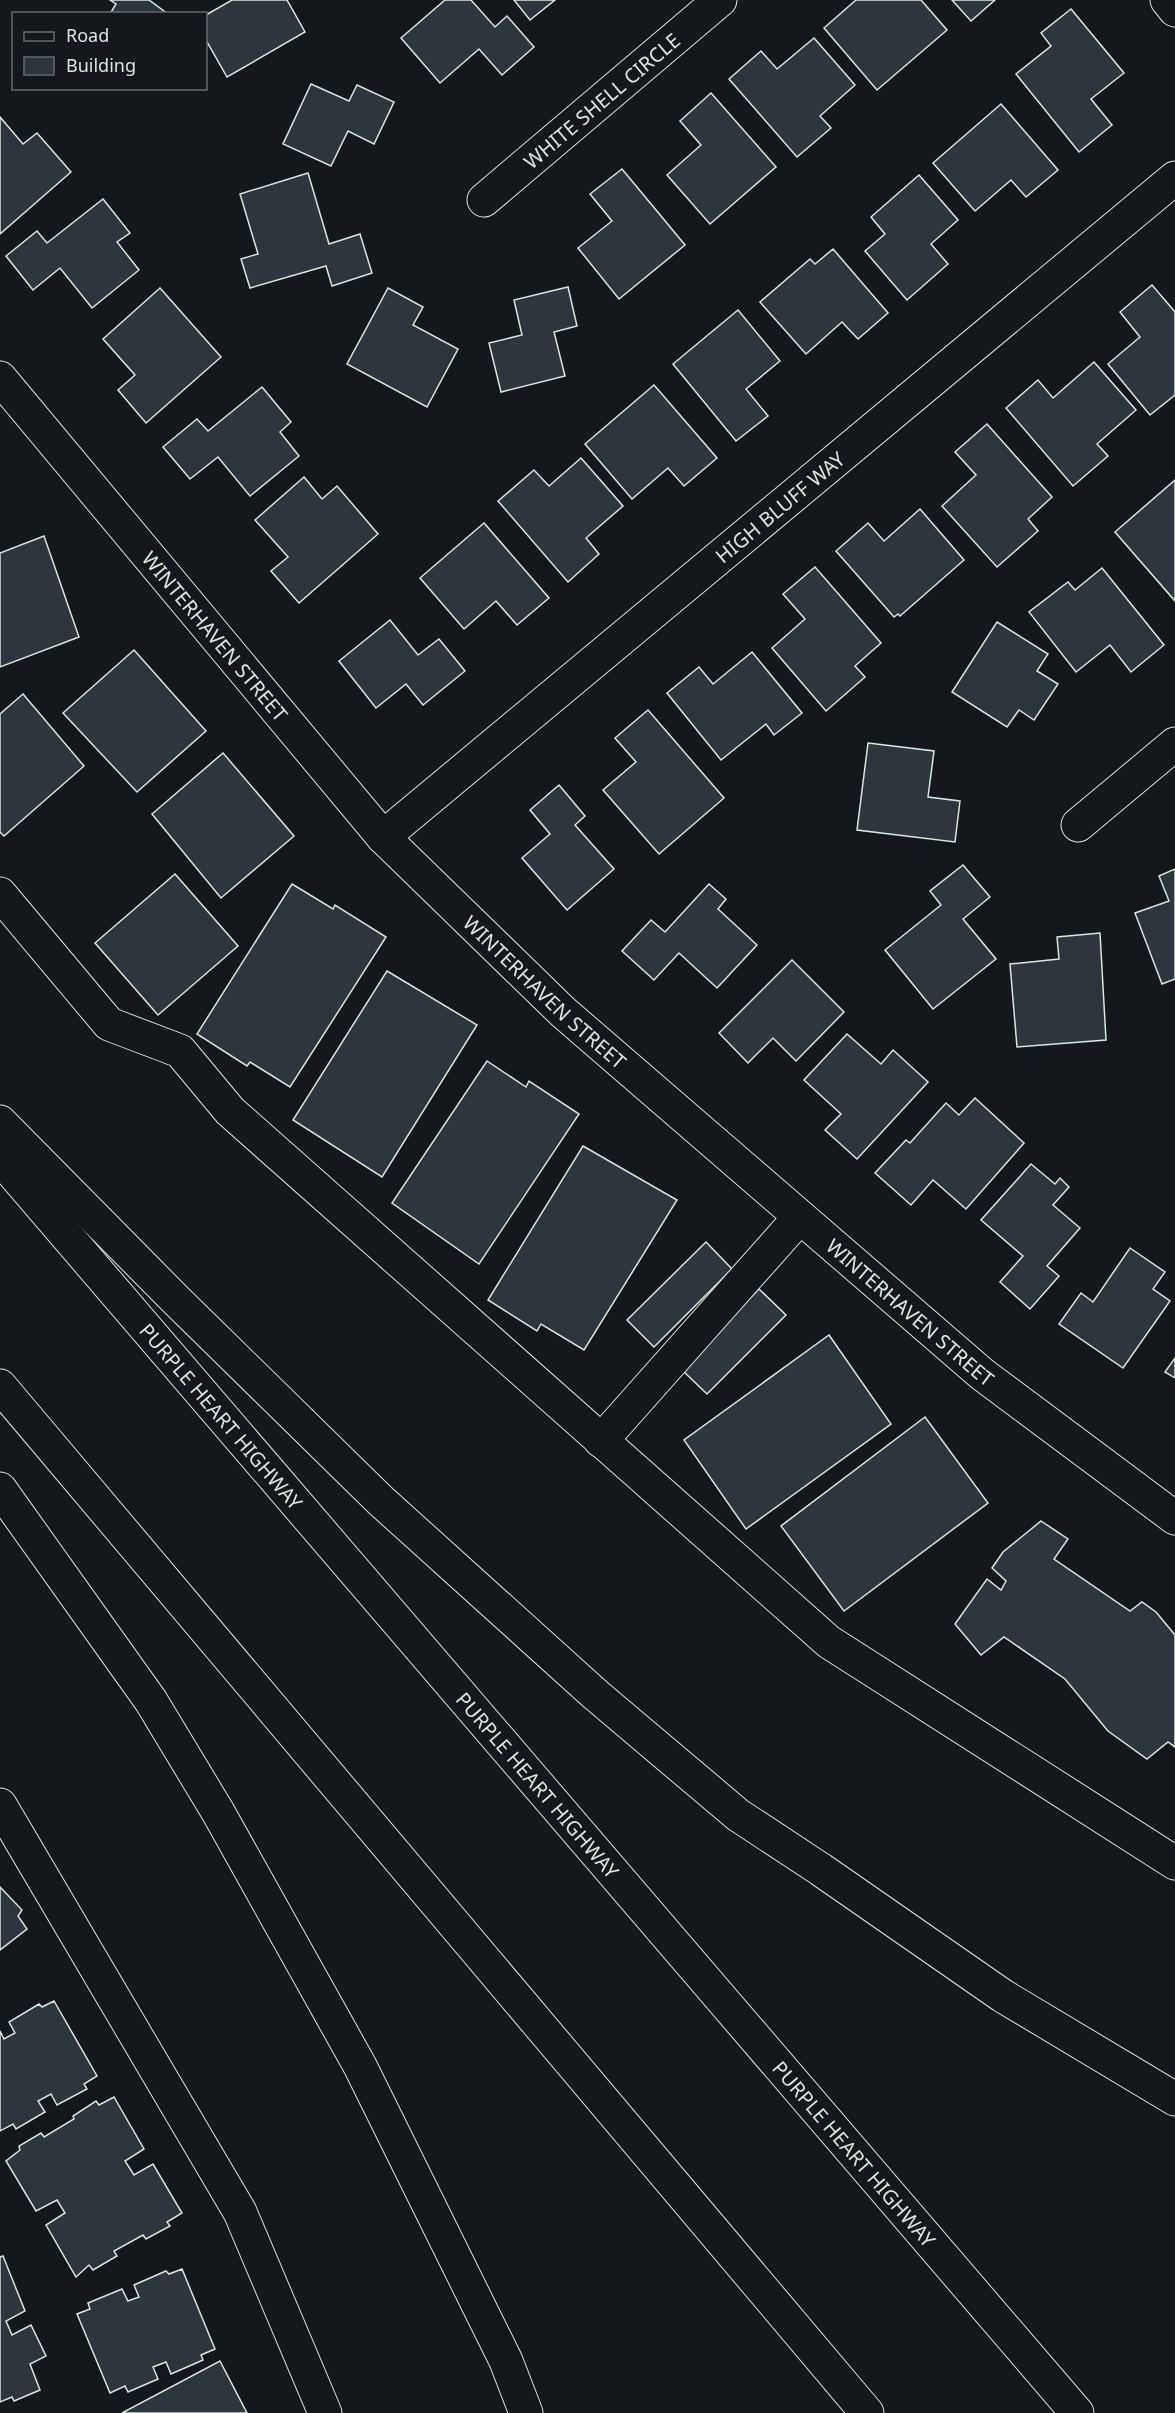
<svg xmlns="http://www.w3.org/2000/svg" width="1175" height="2413" font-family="'Noto Sans',sans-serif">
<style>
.building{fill:#2c363c;stroke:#d8e6dc;stroke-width:1.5}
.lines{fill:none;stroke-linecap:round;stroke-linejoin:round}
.minor-casing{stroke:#d8e6dc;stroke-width:35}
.highway-casing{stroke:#d8e6dc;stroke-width:35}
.minor{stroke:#14181c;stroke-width:33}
.highway{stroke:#14181c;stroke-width:33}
.labels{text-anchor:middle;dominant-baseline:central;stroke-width:4.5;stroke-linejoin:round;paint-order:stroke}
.street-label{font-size:20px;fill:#d8e6dc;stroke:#14181c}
</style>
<rect width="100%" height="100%" fill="#14181c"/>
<g class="building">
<path d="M110,0H149L168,14H110L116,4Z"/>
<path d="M232,0H287L305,32L227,77L206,40V15Z"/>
<path d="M445,0H471L495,27L507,16L534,47L502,75L479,49L440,83L401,38Z"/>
<path d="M514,0H555L530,20Z"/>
<path d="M856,0H921L947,30L877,90L824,28Z"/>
<path d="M952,0H995L971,21Z"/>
<path d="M1071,9L1124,73L1091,99L1112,125L1079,152L1016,74L1051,46L1041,33Z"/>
<path d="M814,38L855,85L820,116L831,128L797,157L729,79L761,51L777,69Z"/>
<path d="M311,84L349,101L357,85L394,102L374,144L348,131L331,166L283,144Z"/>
<path d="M711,93L776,167L710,224L667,175L701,145L680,121Z"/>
<path d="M1001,104L1058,170L1026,197L1011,180L975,211L933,163Z"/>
<path d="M0,117L23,144L37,133L71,172L0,234Z"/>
<path d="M622,169L685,245L619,299L578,248L612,221L590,194Z"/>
<path d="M308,173L329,244L360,234L372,273L332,286L326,266L250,288L241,259L258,254L240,194Z"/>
<path d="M919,175L958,220L931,244L948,264L907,300L865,251L885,234L871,217Z"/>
<path d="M103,199L130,233L117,242L139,270L92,308L60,268L33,290L6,256L37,231L47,243Z"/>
<path d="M833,249L888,313L858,339L842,322L806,354L760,302L810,259L815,264Z"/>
<path d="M1152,285L1175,312V395L1150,415L1108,364L1140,337L1120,312Z"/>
<path d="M568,287L577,326L554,332L565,376L501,392L489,343L522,335L514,300Z"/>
<path d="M160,288L221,357L146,423L118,390L135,375L103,339Z"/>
<path d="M388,288L423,307L413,325L458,349L427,407L347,364Z"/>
<path d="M738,310L780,361L746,389L768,416L736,441L673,364Z"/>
<path d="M1094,362L1136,410L1097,444L1108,456L1073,486L1006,408L1038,380L1053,398Z"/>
<path d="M654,385L717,458L684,486L668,468L632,499L585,444Z"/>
<path d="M262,387L291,422L280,432L299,456L250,496L218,457L190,479L163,447L197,419L208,431Z"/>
<path d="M987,424L1052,497L1028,519L1038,531L997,567L942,506L976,475L955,452Z"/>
<path d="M581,458L623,506L586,538L599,554L568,582L498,501L534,470L549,486Z"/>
<path d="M304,477L322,499L337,486L378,534L299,603L271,571L288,557L255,520Z"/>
<path d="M1175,480V601L1115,532Z"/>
<path d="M920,509L964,560L900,616L898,614L894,617L836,551L868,523L884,541Z"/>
<path d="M484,523L549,598L517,625L496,601L464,629L420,578Z"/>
<path d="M44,536L79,637L0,667V553Z"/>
<path d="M815,567L881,643L855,666L865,677L826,711L772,648L805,619L783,594Z"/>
<path d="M1102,568L1164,645L1131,672L1110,645L1076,672L1029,612L1068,582L1075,590Z"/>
<path d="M390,620L418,655L439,639L465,671L423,705L406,684L376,708L339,661Z"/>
<path d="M997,622L1048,654L1037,671L1058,684L1034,720L1019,710L1007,727L952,692Z"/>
<path d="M134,650L206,731L137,792L63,713Z"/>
<path d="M752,652L802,713L774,735L766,724L721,760L667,693L699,667L713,684Z"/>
<path d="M23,694L84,766L4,836L0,832V714Z"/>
<path d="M648,710L724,798L659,854L603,790L636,762L615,738Z"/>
<path d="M868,743L934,751L928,797L960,801L955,842L857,830Z"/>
<path d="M223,753L294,836L221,898L152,814Z"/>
<path d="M559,785L585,816L575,825L614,869L567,910L522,858L550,834L530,810Z"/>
<path d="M963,865L990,897L963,919L996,959L933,1009L885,950L941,905L930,891Z"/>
<path d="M1175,869V979L1162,984L1135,913L1169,901L1159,876Z"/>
<path d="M175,874L238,946L158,1015L95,943Z"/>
<path d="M292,884L333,909L335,905L386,937L290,1087L250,1062L247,1066L197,1034Z"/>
<path d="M709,884L726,899L718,909L757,945L717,988L679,953L654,980L622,951L651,920L665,932Z"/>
<path d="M1100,933L1106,1040L1017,1047L1010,964L1059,959L1057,937Z"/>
<path d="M792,960L844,1012L796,1061L773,1038L748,1063L719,1033Z"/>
<path d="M387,971L477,1025L382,1177L293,1120Z"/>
<path d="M847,1034L881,1064L893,1050L928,1082L857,1159L825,1130L841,1114L804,1080Z"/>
<path d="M487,1061L526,1087L529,1081L579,1114L479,1264L392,1203Z"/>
<path d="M975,1098L1024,1143L966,1209L933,1180L911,1205L875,1173L906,1140L910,1143L946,1103L959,1115Z"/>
<path d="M583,1146L677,1200L584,1350L541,1324L537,1331L488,1300Z"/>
<path d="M1031,1164L1055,1184L1060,1178L1069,1187L1053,1205L1080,1228L1047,1266L1059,1276L1030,1309L1000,1282L1023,1256L981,1220Z"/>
<path d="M706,1242L732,1269L654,1347L627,1320Z"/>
<path d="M1130,1248L1165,1272L1153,1289L1170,1301L1123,1368L1059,1324L1081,1293L1093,1302Z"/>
<path d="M759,1289L786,1315L707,1394L680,1368Z"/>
<path d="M829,1335L891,1424L746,1529L684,1440Z"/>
<path d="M1175,1358V1378L1165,1372Z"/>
<path d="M925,1417L988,1503L844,1611L781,1526Z"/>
<path d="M1041,1521L1068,1539L1054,1559L1130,1611L1142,1602L1156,1612L1175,1635V1747L1168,1742L1147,1759L1108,1731L1065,1679L1004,1637L981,1655L955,1624L987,1579L1001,1590L1006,1581L992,1568L1003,1552Z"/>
<path d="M0,1887L22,1910L18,1916L27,1929L0,1950Z"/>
<path d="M54,2001L97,2076L84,2084L87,2089L57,2105L51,2094L38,2101L45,2112L16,2129L13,2124L0,2131V2031L4,2039L15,2033L9,2022L39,2004L42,2007Z"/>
<path d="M114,2097L144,2149L125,2161L134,2175L153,2164L182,2213L167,2222L170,2226L146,2239L143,2235L114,2251L117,2256L93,2270L89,2265L76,2277L46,2225L65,2213L57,2200L36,2211L6,2161L20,2150L19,2146L41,2133L44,2137L74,2119L73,2116L96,2101L99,2105Z"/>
<path d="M3,2256L25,2311L6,2321L12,2335L31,2325L46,2356L30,2364L40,2390L14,2401L12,2397L0,2402V2257Z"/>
<path d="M182,2269L215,2349L201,2355L203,2360L171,2374L166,2362L153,2367L158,2379L128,2392L125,2386L110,2393L77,2314L90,2309L88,2303L122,2289L128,2301L139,2297L134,2285L166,2271L169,2274Z"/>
<path d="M220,2361L247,2413H122Z"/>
</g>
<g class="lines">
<g class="minor-casing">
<g id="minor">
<path d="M1167,0L1175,10"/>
<path id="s1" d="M484,200L720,0"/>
<path id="s2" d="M0,378L383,837L563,1012L982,1374L1175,1518"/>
<path d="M1078,825L1175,744"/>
<path id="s3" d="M383,837L1175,178"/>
<path d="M0,894L109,1024L180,1051L230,1111L829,1642L1175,1863"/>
<path d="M601,1441L800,1217"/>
<path d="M0,1805L240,2212L325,2413"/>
</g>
</g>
<g class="highway-casing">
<g id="highway">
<path d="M0,1122L175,1299L380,1500L596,1695L738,1815L820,1869L1003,1996L1175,2099"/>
<path id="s4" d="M0,1158L1077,2413"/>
<path d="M0,1386L867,2413"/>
<path d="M0,1489L151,1701L218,1812L360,2066L506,2361L526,2413"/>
</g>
</g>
<use href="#minor" class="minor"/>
<use href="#highway" class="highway"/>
</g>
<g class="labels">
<g class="street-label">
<text stroke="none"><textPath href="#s1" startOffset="154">WHITE SHELL CIRCLE</textPath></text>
<text stroke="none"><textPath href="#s3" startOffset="516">HIGH BLUFF WAY</textPath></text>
<text stroke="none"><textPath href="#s2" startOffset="336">WINTERHAVEN STREET</textPath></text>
<text stroke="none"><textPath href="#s2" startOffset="822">WINTERHAVEN STREET</textPath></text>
<text stroke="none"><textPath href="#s2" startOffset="1308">WINTERHAVEN STREET</textPath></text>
<text stroke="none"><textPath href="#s4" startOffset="340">PURPLE HEART HIGHWAY</textPath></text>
<text stroke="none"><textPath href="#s4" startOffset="826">PURPLE HEART HIGHWAY</textPath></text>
<text stroke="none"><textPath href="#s4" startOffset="1312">PURPLE HEART HIGHWAY</textPath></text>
</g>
</g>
<rect x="12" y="12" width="195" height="78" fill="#14181c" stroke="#626a69" stroke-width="1.5"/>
<rect x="24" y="32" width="30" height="9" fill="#14181c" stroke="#626a69" stroke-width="1.5"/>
<text x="66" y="42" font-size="18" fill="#d8e6dc">Road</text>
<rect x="24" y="57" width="30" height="18" fill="#2c363c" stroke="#626a69" stroke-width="1.5"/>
<text x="66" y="72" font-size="18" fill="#d8e6dc">Building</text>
</svg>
